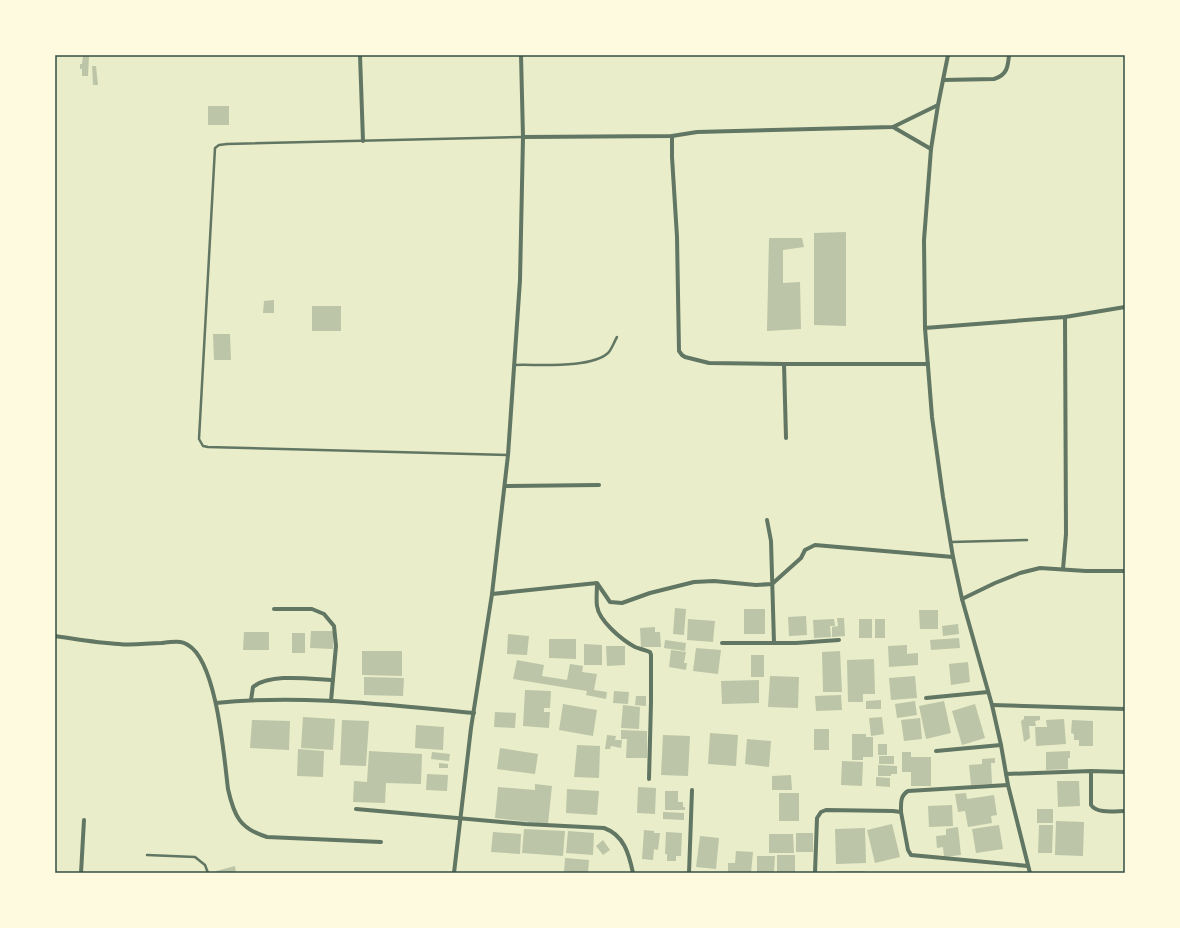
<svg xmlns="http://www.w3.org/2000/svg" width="1180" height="928" font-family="'Alegreya Sans',sans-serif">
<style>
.building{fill:#bcc5a7}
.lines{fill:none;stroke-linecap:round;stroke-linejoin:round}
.service{stroke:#617663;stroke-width:2.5}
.minor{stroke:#617663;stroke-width:4}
.neatline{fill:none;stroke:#344e41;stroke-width:1.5}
</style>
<rect width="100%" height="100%" fill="#e9edc9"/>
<g class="building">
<path d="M83,56H89L88,76H82V69H80V64H82Z"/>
<path d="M92,66H96L98,85H93Z"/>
<rect x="208" y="106" width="21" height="19"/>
<path d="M846,232V326L814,325V233Z"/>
<path d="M769,238H802L804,247L783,250V283L800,282L801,329L767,331Z"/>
<path d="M274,300V313H263L264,301Z"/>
<rect x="312" y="306" width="29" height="25"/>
<path d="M213,334H230L231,360H214Z"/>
<path d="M675,608L686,609L684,635L673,634Z"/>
<rect x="744" y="609" width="21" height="25"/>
<path d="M919,610H938V629H920Z"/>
<path d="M806,616L807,635L789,636L788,617Z"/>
<path d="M837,618H844L845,636L832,637V627L838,626Z"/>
<path d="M688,619L715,621L713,642L687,640Z"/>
<path d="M834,619L835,626H830L831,637L814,638L813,620Z"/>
<rect x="859" y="619" width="13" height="19"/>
<rect x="875" y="619" width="10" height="19"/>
<path d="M958,624L959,634L943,636L942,626Z"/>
<path d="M655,627V632H660L661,647H641L640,628Z"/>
<path d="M311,631H333V649L310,648Z"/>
<path d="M244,632H269V650H243Z"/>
<rect x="292" y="633" width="13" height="20"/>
<path d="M508,634L529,636L527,655L507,654Z"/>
<path d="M959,638L960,648L931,650L930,640Z"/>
<path d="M549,639H576V659L549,658Z"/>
<path d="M665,640L686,643L685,651L664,648Z"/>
<path d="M584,644L602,645V665H584Z"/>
<path d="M907,645V654L918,653V665L889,667L888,646Z"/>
<path d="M606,646H625V665L607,666Z"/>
<path d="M696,648L721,650L718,674L693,671Z"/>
<path d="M671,650L686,652L684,663H687L686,670L669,667Z"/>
<path d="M362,651H402V676L362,675Z"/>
<path d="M840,651L842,692H823L822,652Z"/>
<rect x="751" y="655" width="13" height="22"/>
<path d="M874,659L875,694H863V702H848L847,660Z"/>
<path d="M517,660L544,665L542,676L567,680L570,664L583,666L582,672L597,674L594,690L607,692L606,699L586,695L587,691L513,679Z"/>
<path d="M968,662L970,682L951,685L949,664Z"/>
<path d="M770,676L799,677L798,708L768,707Z"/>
<path d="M915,676L917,698L891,700L889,678Z"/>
<path d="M364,677L404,678L403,696L364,695Z"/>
<path d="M759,680V703L722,704L721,681Z"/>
<path d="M525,690L551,691L550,708H544V712H550L549,728L523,726Z"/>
<path d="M614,691L629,692L628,704L613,703Z"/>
<path d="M841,695L842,710L816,711L815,696Z"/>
<path d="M636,696H646V706L635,705Z"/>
<path d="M881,700V709H866V701Z"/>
<path d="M915,701L917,715L897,718L895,704Z"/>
<path d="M944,701L951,733L926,739L919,706Z"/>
<path d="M563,704L597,710L593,736L559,730Z"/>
<path d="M975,704L985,738L962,745L952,711Z"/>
<path d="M623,705L640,707L639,729L621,728Z"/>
<path d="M495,712L516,713L515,728L494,727Z"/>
<path d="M1024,716H1040V720L1035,721L1036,726H1029L1030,738L1024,742L1021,721L1024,719Z"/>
<path d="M303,717L335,719L333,750L301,748Z"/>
<path d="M882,717L884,734L871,736L869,718Z"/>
<path d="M920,718L922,739L904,741L901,720Z"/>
<path d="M1064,719L1066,744L1036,746L1035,727H1047L1046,720Z"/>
<path d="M252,720L290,721L289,750L250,748Z"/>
<path d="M342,720L369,721L366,766L340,765Z"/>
<path d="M1072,720L1093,721V746H1079V740H1074V734L1071,733Z"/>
<path d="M416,725L444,727L443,750L415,748Z"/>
<rect x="814" y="729" width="15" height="21"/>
<path d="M621,730L647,731V758H626L627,739H621Z"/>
<path d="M710,733L738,735L736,766L708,764Z"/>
<path d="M852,734H866V737H873V757H863V760H852Z"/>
<path d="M607,735L616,736L615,740H622L621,748L611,746L610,749H605Z"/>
<path d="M663,735L690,736L688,776L661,775Z"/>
<path d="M747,739L771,741L769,767L745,764Z"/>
<rect x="878" y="744" width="9" height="11"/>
<path d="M577,745L600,746L599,778L574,777Z"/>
<path d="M500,748L538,754L535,774L497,769Z"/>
<path d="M298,749L324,751L323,777L297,776Z"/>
<path d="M369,751L422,754L421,784L386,783L385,803L353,802L354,781L367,782Z"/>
<path d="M1070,751V758H1068V769L1046,770V752Z"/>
<path d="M432,752L450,754L449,761L431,759Z"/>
<path d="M902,752H911V757H931V786H911V772H902Z"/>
<rect x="879" y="756" width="15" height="8"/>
<path d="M995,758V763H991L992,784L971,785L969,765L982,764V759Z"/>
<path d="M842,761L863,762L862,786L841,785Z"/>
<path d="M439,763L448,764V768H439Z"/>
<path d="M878,765L897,766V774H891V776H878Z"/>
<path d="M427,774L448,775L447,791L426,790Z"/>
<path d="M791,775L792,790H772V776Z"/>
<path d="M876,777L890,778V787L876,786Z"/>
<path d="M1057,781H1079L1080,806L1058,807Z"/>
<path d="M535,784L552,786L548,824L495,818L498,787L535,790Z"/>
<path d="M638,787L656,788L655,814L637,813Z"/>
<path d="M567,789L599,791L597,815L566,813Z"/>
<path d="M665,791H678V802H683V807H685V810H665Z"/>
<rect x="779" y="793" width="20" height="28"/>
<path d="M966,793L967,799L994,795L997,815L991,816L992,823L968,827L965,811L958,812L955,794Z"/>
<path d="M952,805L953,826L929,827L928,806Z"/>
<rect x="1037" y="809" width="16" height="14"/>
<path d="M663,812L684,813V820L663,819Z"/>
<path d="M1056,821L1084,822L1083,856L1055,855Z"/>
<path d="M892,824L900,857L875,863L867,830Z"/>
<path d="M999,825L1003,849L976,853L972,829Z"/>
<path d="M1039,825H1053L1052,853H1038Z"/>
<path d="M958,827L961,855L944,857L943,847L937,848L936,836L946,835V829Z"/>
<path d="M865,828L866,863L836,864L835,829Z"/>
<path d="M524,829L565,831L563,856L522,853Z"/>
<path d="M644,830L654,831V833H660L658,850L654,849L653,860L642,859Z"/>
<path d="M568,831L594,833L593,855L566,853Z"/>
<path d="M493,832L521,834L520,854L491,852Z"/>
<path d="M666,832L682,833L681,856H676V861H667V854H665Z"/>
<rect x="796" y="833" width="17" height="19"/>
<path d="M769,834H793L794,853H769Z"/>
<path d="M700,836L719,838L716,869L696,867Z"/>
<path d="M603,840L610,850L603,855L596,846Z"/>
<path d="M736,851L753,852L751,873H728V863H735Z"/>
<rect x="777" y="855" width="18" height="18"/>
<path d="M757,856H775L774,873H757Z"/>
<path d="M565,858L589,860L588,873H564Z"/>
<path d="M235,866L236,873H217L216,871Z"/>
<rect x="837" y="871" width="28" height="2"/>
</g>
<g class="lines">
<g class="service">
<path d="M514,365C538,364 590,369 608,353C612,349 614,342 617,337"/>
<path d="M508,455L208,447L203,446L199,439L215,148L219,145L227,144L523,137"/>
<path d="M951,542L1027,540"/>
<path d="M147,855L195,857L205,865L208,873"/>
</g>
<g class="minor">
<path d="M360,55L363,141"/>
<path d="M948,55L938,105L931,149L924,240L925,328L932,417L943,497L953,557L962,599L992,705L1001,745L1008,785L1030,873"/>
<path d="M943,80L994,79C1007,75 1008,67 1009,55"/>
<path d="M893,127L931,149"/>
<path d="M672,136V157L677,237L679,351L682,355L685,357L709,363L784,364H928"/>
<path d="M523,137L672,136L697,132L893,127L938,105"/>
<path d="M925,328L1065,317L1125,307"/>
<path d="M784,364L786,438"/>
<path d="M505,486L599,485"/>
<path d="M767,520L771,541L774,643"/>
<path d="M1063,569L1066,534L1065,317"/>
<path d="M597,584C597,591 596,599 597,606C599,621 622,640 635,647C640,649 645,650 650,652L651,655V702L649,779"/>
<path d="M492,594L597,583L610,602L622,603L650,593L694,582L714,581L756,585L772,584L801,558L805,550L815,545L953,557"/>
<path d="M962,599L995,583L1020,573L1040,568L1086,571H1125"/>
<path d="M274,609H312L324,614L334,626L336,646L331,701"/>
<path d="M55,636C76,639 97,643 119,644C133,646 147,643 161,643C170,642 181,640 188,645C217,662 224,757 228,789C234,816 240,829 267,837L381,842"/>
<path d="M722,643H796L839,640"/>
<path d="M926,698L988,692"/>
<path d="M251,700L253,687C270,673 310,679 333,680"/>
<path d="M216,703C302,694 388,705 474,713"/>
<path d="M992,705L1125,709"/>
<path d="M936,751L1001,745"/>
<path d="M1091,771V805C1097,814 1115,811 1125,811"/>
<path d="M1006,774L1091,771L1125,772"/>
<path d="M356,809L525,824L604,828C624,835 629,854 633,873"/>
<path d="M901,812C901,803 900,796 908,791L1008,785"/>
<path d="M81,873L84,820"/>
<path d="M454,873L471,728L492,594L508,455L520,280L523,137L521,55"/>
<path d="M689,873L692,790"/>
<path d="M815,873L817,818L821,812L826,810L893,811L901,812L908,850L911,855L1028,866"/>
</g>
</g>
<rect width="1180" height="928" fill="none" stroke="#fefae0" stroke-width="112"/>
<rect x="56" y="56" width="1068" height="816" class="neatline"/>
</svg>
